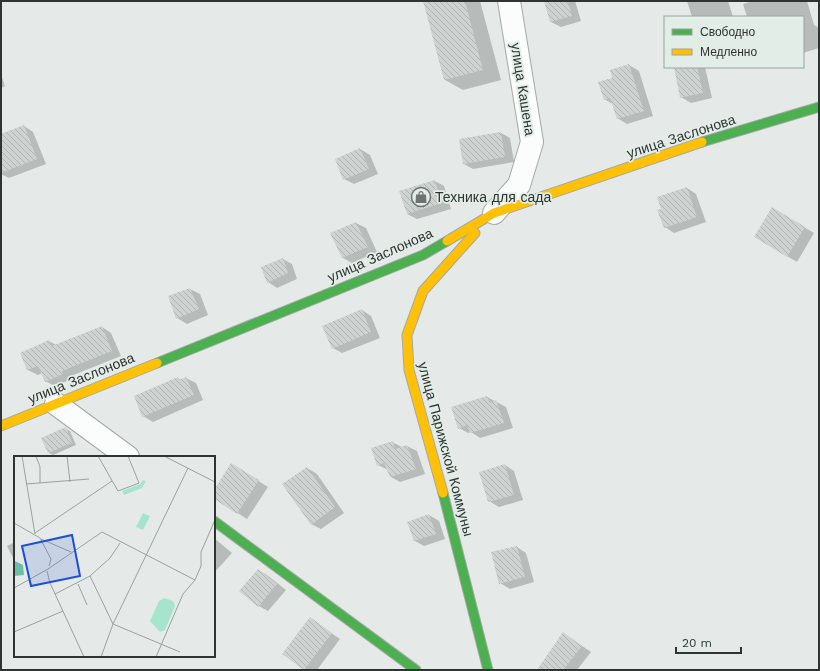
<svg xmlns="http://www.w3.org/2000/svg" width="820" height="671" font-family="'Work Sans',sans-serif">
<style>
.shadow{fill:#0003}
.building{fill:url(#building-back-hatch)}
.lines{fill:none;stroke-linecap:round;stroke-linejoin:round}
.street-casing{stroke:#a5a9a7;stroke-width:24}
.fast-casing{stroke:#a5a9a7;stroke-width:11}
.slow-casing{stroke:#a5a9a7;stroke-width:11}
.street{stroke:#fbfcfc;stroke-width:22}
.fast{stroke:#4caf50;stroke-width:9}
.slow{stroke:#ffc107;stroke-width:9}
.labels{text-anchor:middle;dominant-baseline:central;stroke-width:3.5;stroke-linejoin:round;paint-order:stroke}
.street-label{font-size:14px;fill:#2f3331;stroke:#e2ede8}
.poi-label{font-size:14px;fill:#2f3331;stroke:#e2ede8;text-anchor:start}
.inset-road{fill:none;stroke:#9ca19f;stroke-width:1}
.view{fill:#1d4ed8;fill-opacity:0.15;stroke:#1d4ed8;stroke-width:2}
.inset-edge{fill:none;stroke:#2f3331;stroke-width:2}
</style>
<defs>
<pattern id="building-back-hatch" width="6" height="6" patternUnits="userSpaceOnUse"><rect width="6" height="6" fill="#ced3d1"/><path d="M-1 5l2 2M0 0l6 6M5-1l2 2" fill="none" stroke="#b1b6b4"/></pattern>
</defs>
<rect width="100%" height="100%" fill="#e5eae8"/>
<g class="shadow">
<path d="M424,1H480L501,80L463,90L445,80Z"/>
<path d="M545,1H575L581,21L561,27L551,22Z"/>
<path d="M687,1H728L733,17H692Z"/>
<path d="M753,1H807L814,25L819,28V48L803,53V17H747L743,4Z"/>
<path d="M629,65L639,71L653,116L627,124L617,118L613,104L604,99L613,79Z"/>
<path d="M675,67H705L712,98L691,103L681,97Z"/>
<path d="M1,75L5,86L1,88Z"/>
<path d="M24,126L33,132L46,164L9,178L1,174V135Z"/>
<path d="M501,133L510,138L514,162L473,169L464,164Z"/>
<path d="M360,149L370,155L378,174L354,184L344,179Z"/>
<path d="M435,181L444,186L451,209L417,219L407,214Z"/>
<path d="M687,188L696,194L706,222L674,233L665,227L662,209Z"/>
<path d="M782,214L814,233L797,262L755,237Z"/>
<path d="M356,223L366,228L377,252L352,263L343,258L332,234Z"/>
<path d="M283,259L292,264L297,279L277,288L268,282Z"/>
<path d="M190,289L200,294L208,315L187,324L177,318Z"/>
<path d="M362,310L371,316L380,338L342,353L333,348Z"/>
<path d="M102,327L111,333L121,356L71,376L72,379L55,386L45,381L42,373L38,375L28,370L21,353L49,341L56,345Z"/>
<path d="M178,378L181,380L186,378L196,383L203,400L153,422L143,416Z"/>
<path d="M487,397L506,407L513,428L480,438L471,432L468,433L459,428Z"/>
<path d="M66,429L70,431L76,445L53,455L49,453Z"/>
<path d="M392,442L402,447L407,446L417,451L425,474L400,482L391,477L388,470L378,465Z"/>
<path d="M505,465L514,471L523,500L499,507L489,501Z"/>
<path d="M307,468L317,474L344,513L321,529L311,524Z"/>
<path d="M241,470L268,487L247,519L214,498V491Z"/>
<path d="M429,515L439,521L445,539L424,546L415,541L408,523Z"/>
<path d="M214,538L232,553L214,573Z"/>
<path d="M15,542V562L7,546Z"/>
<path d="M517,547L526,553L534,582L510,589L500,583Z"/>
<path d="M258,570L267,575L286,590L268,611L259,606Z"/>
<path d="M311,619L340,639L317,670H306L284,654Z"/>
<path d="M563,633L591,652L577,670H545Z"/>
</g>
<g class="building">
<path d="M423,1H465L483,70L444,80Z"/>
<path d="M544,1H568L572,16L550,22Z"/>
<path d="M629,64L644,111L617,119L610,98L604,100L598,82L612,78L610,70Z"/>
<path d="M674,67H697L703,93L680,98Z"/>
<path d="M24,125L37,159L1,173V134Z"/>
<path d="M501,132L505,157L463,164L459,139Z"/>
<path d="M360,148L369,169L343,180L335,159Z"/>
<path d="M435,180L442,203L407,214L399,191Z"/>
<path d="M687,187L697,217L664,228L657,210L661,209L657,197Z"/>
<path d="M772,207L805,227L787,257L754,237Z"/>
<path d="M356,222L368,247L342,258L330,233Z"/>
<path d="M283,258L288,273L267,283L261,267Z"/>
<path d="M190,288L199,309L176,319L168,296Z"/>
<path d="M362,309L371,332L332,349L322,326Z"/>
<path d="M102,326L112,351L62,371L63,374L45,382L38,366L27,370L20,353L49,340L52,346Z"/>
<path d="M178,377L179,380L186,377L194,395L142,417L134,396Z"/>
<path d="M487,396L490,403L496,400L504,423L470,433L467,425L458,429L451,407Z"/>
<path d="M66,427L72,443L48,453L41,438Z"/>
<path d="M393,441L395,449L407,445L416,469L390,477L384,463L377,466L371,448Z"/>
<path d="M231,463L259,480L237,514L214,499V490Z"/>
<path d="M505,464L514,495L488,502L479,472Z"/>
<path d="M307,467L335,507L311,525L282,484Z"/>
<path d="M429,514L436,534L414,541L407,522Z"/>
<path d="M517,546L525,577L499,584L491,552Z"/>
<path d="M258,569L277,584L258,607L239,591Z"/>
<path d="M310,617L332,633L304,670L282,654Z"/>
<path d="M563,632L582,646L563,670H537Z"/>
</g>
<g class="lines">
<g class="street-casing">
<g id="street">
<path d="M494,213L519,185L532,142L509,1"/>
<path d="M56,404L128,457"/>
</g>
</g>
<g class="fast-casing">
<g id="fast">
<path d="M702,142L819,107"/>
<path d="M157,363L423,255L447,241"/>
<path d="M443,493L488,670"/>
<path d="M214,521L416,670"/>
</g>
</g>
<g class="slow-casing">
<g id="slow">
<path d="M447,241L494,213L702,142"/>
<path d="M1,426L157,363"/>
<path d="M443,493L409,370L407,335L423,291L475,233"/>
</g>
</g>
<use href="#street" class="street"/>
<use href="#fast" class="fast"/>
<use href="#slow" class="slow"/>
</g>
<defs>
<g id="shop-ring" transform="scale(1)"><circle r="9.5" fill="#e2ede8" stroke="#6f7371" stroke-width="1.5"/><path d="M-5-2.5h2.3a2.7 3.5 0 0 1 5.4 0H5L5.5 6h-11ZM-1.5-2.5h3a1.5 2.3 0 0 0-3 0Z" fill="#6f7371"/></g>
</defs>
<g fill-rule="evenodd">
<use href="#shop-ring" x="421" y="197"/>
</g>
<g class="labels">
<g class="street-label">
<text transform="translate(523 89) rotate(81)">улица Кашена</text>
<text transform="translate(681 136) rotate(-18)">улица Заслонова</text>
<text transform="translate(380 255) rotate(-24)">улица Заслонова</text>
<text transform="translate(81 378) rotate(-22)">улица Заслонова</text>
<text transform="translate(446 449) rotate(75)">улица Парижской Коммуны</text>
</g>
<g class="poi-label">
<text x="435" y="197">Техника для сада</text>
</g>
</g>
<g transform="translate(14 456)">
<rect width="201" height="201" fill="#e5eae8"/>
<path d="M129,24L132,25L128,32L110,39L108,35L126,28Z" fill="#a7e4ce"/>
<path d="M129,57L136,60L129,74L122,71ZM150,142L159,145L161,150L151,174L146,176L136,165L145,145Z" fill="#a7e4ce"/>
<path d="M1,105L9,109L10,119L0,120Z" fill="#6dbea3"/>
<path class="inset-road" d="M8,0L21,78M22,0L26,11V27M53,0L56,26M84,0L104,35L125,27L114,0M150,0L201,26M12,28L75,23M0,67L26,82L37,103L35,110M21,77L98,25M27,83L57,96M33,115L36,127L70,201M76,120L99,168L166,196M64,128L73,149M0,132L34,113L88,76L181,124M41,138L76,120L96,102L106,87M0,176L49,155M87,201L99,168L174,12M142,201L169,138L181,124L187,110V96L201,64"/>
<path class="view" d="M58,79L66,120L17,130L8,90Z"/>
<rect width="201" height="201" class="inset-edge"/>
</g>
<rect width="820" height="671" fill="none" stroke="#2f3331" stroke-width="4"/>
<rect x="664" y="16" width="140" height="52" fill="#e2ede8" stroke="#9aa39f"/>
<rect x="672" y="29" width="20" height="6" fill="#4caf50" stroke="#9aa39f"/>
<text x="700" y="36" font-size="12" fill="#2f3331">Свободно</text>
<rect x="672" y="49" width="20" height="6" fill="#ffc107" stroke="#9aa39f"/>
<text x="700" y="56" font-size="12" fill="#2f3331">Медленно</text>
<path d="M676 647v6h65v-6" fill="none" stroke="#2f3331" stroke-width="2"/>
<text x="682" y="647" font-size="12" fill="#2f3331" stroke="#e2ede8" stroke-width="3" paint-order="stroke">20 m</text>
</svg>
